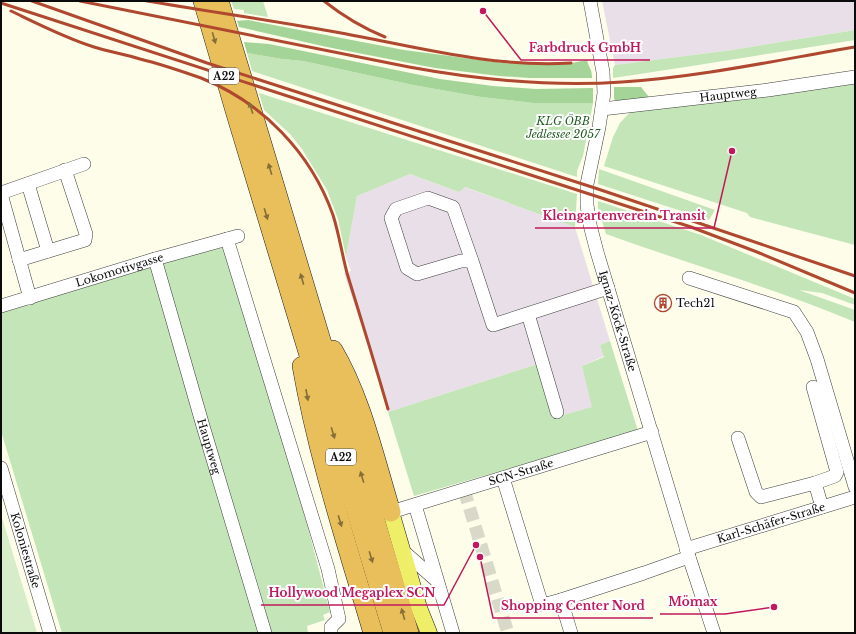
<svg xmlns="http://www.w3.org/2000/svg" width="856" height="634" font-family="'Libre Baskerville',serif">
<style>
.industrial{fill:#e9dfe8}
.green{fill:#c3e5b7}
.forest{fill:#a4d497}
.pitch{fill:#d7ecc8}
.lines{fill:none;stroke-linecap:round;stroke-linejoin:round}
.minor-tunnel{stroke:#d9d9c9;stroke-width:13;stroke-dasharray:13 6;stroke-linecap:butt}
.minor-casing{stroke:#3e3e3e;stroke-width:14}
.major-casing{stroke:#1c1c1c;stroke-width:17}
.highway-casing{stroke:#1c1c1c;stroke-width:20}
.minor{stroke:#fff;stroke-width:13}
.major{stroke:#eeee69;stroke-width:16}
.highway{stroke:#e9bf5c;stroke-width:19}
.rail{stroke:#af482e;stroke-width:3}
.oneway{fill:#856e38}
.labels{text-anchor:middle;dominant-baseline:central;stroke-width:4;stroke-linejoin:round;paint-order:stroke}
.shield{fill:#fff;stroke:#545454;stroke-width:1}
.shield-label{font-size:10px;font-weight:bold;fill:#0b0b0b}
.street-label{font-size:11px;fill:#0b0b0b;stroke:#fff}
.park-label{font-size:11px;font-style:italic;fill:#215d23;stroke:#fff}
.poi-label{font-size:11px;fill:#0b0b0b;stroke:#fff;text-anchor:start}
.leader{fill:none;stroke:#c2185b;stroke-width:1.5}
.callout-dot{fill:#c2185b;stroke:#fff;stroke-width:1.5}
.callout-label{font-size:12px;text-anchor:middle;font-weight:bold;fill:#c2185b;stroke:#fff;stroke-width:4;stroke-linejoin:round;paint-order:stroke}
</style>
<rect width="100%" height="100%" fill="#fdfdea"/>
<g class="industrial">
<path d="M602,1H855V30L732,50L615,65Z"/>
<path d="M410,174L459,192L464,187L575,227L610,341L600,345L604,356L582,366L593,407L556,417L538,364L388,412L373,362L344,273L351,271L346,257L357,196Z"/>
</g>
<g class="green">
<path d="M231,1H263L268,17L244,13V10L234,9Z"/>
<path d="M855,30V40L692,66L613,78V68L615,65L732,50Z"/>
<path d="M247,53L282,59L303,61L413,85L481,97L534,103H593L583,156L577,171V177L252,71Z"/>
<path d="M855,73V245L750,217L747,213L604,166L613,137L620,123L632,110Z"/>
<path d="M259,93L577,194L575,227L465,187L459,192L410,174L357,196L346,257L338,219L327,190L302,149L290,134L264,110Z"/>
<path d="M599,169L715,210L709,220L598,184Z"/>
<path d="M598,201L701,235L855,299V305L822,293L799,290L855,310V322C774,288 689,264 606,234L598,208Z"/>
<path d="M225,247L307,524L330,612L323,615L325,620L307,626L308,633H62L1,431V313L29,305V303L142,268Z"/>
<path d="M610,341L638,431L414,496L388,412L538,364L556,417L592,407L582,366L604,357L600,345Z"/>
</g>
<g class="forest">
<path d="M248,20L404,50L503,63L561,65L587,60C589,69 592,68 592,78H530L499,76L435,68L327,47L239,27L237,21Z"/>
<path d="M244,42L269,44L440,79L493,86L536,89L593,88V103H533L481,97L413,85L303,61L282,59L247,53Z"/>
<path d="M614,87H641L652,101L617,104L614,98Z"/>
</g>
<path class="pitch" d="M1,515L3,521L37,633H1Z"/>
<g class="lines">
<path class="minor-tunnel" d="M464,490L508,633"/>
<g class="minor-casing">
<g id="minor">
<path id="s1" d="M590,1L603,72L604,93L599,127L587,184V205L590,225L597,252L689,557L714,633"/>
<path id="s2" d="M602,109L768,90L855,77"/>
<path d="M28,184L48,251"/>
<path d="M1,193L84,164"/>
<path d="M1,194L30,298"/>
<path d="M227,239L328,569L339,619L331,627V633"/>
<path id="s3" d="M155,259L203,426L265,633"/>
<path d="M19,260L85,240L86,234L65,170"/>
<path d="M472,261L453,207L428,198L396,209L391,218L407,268L417,274L461,261H472L493,325L608,288"/>
<path d="M689,278L794,312L807,332L817,359L855,487"/>
<path id="s4" d="M1,306L155,259L238,236"/>
<path d="M528,314L557,412"/>
<path d="M813,387L837,472L835,476L815,483"/>
<path d="M738,438L756,492L761,497L815,483L822,507"/>
<path id="s5" d="M1,468L50,633"/>
<path d="M503,478L542,605L561,600L644,573L689,557"/>
<path d="M415,505L453,633"/>
<path id="s6" d="M391,512L652,432"/>
<path id="s7" d="M686,549L855,497"/>
<path d="M402,550L437,581"/>
<path d="M561,600L571,633"/>
</g>
</g>
<g class="major-casing">
<path id="major" d="M391,512L419,608L429,633"/>
</g>
<g class="highway-casing">
<g id="highway">
<path d="M203,1L236,114L393,633"/>
<path d="M219,1L409,633"/>
<path d="M333,350C361,397 375,460 391,512"/>
<path d="M302,366C318,457 347,545 373,633"/>
</g>
</g>
<use href="#minor" class="minor"/>
<use href="#major" class="major"/>
<use href="#highway" class="highway"/>
<g class="rail">
<path d="M32,1L207,63L598,189L855,276"/>
<path d="M80,1L409,67C480,80 550,87 622,82C700,77 778,60 855,47"/>
<path d="M147,1C212,12 277,21 341,33C417,47 494,68 571,63"/>
<path d="M324,1C343,16 363,28 385,37"/>
<path d="M1,3L691,227L757,252L855,293"/>
<path d="M11,11C38,24 65,38 94,47C109,52 125,54 140,59C161,64 181,71 201,78C262,102 311,153 333,215C339,234 342,254 347,273C361,319 375,364 388,409"/>
</g>
</g>
<defs><path id="oneway-solid" d="M-6-.8H1V-3.2L6.5 0L1 3.2V.8H-6Z"/></defs>
<g class="oneway">
<use href="#oneway-solid" transform="translate(214 38) rotate(74)"/>
<use href="#oneway-solid" transform="translate(251 108) rotate(-107)"/>
<use href="#oneway-solid" transform="translate(270 169) rotate(-107)"/>
<use href="#oneway-solid" transform="translate(266 214) rotate(73)"/>
<use href="#oneway-solid" transform="translate(302 279) rotate(-106)"/>
<use href="#oneway-solid" transform="translate(307 395) rotate(80)"/>
<use href="#oneway-solid" transform="translate(333 433) rotate(73)"/>
<use href="#oneway-solid" transform="translate(362 477) rotate(-107)"/>
<use href="#oneway-solid" transform="translate(340 521) rotate(73)"/>
<use href="#oneway-solid" transform="translate(371 557) rotate(73)"/>
<use href="#oneway-solid" transform="translate(403 614) rotate(-106)"/>
</g>
<defs>
<g id="building-ring" transform="scale(0.9)"><circle r="9.5" fill="#fff" stroke="#af482e" stroke-width="1.5"/><path d="M-4-6H4V6H1V3H-1V6H-4ZM-2.5-4.3h1.7v1.8h-1.7ZM.8-4.3h1.7v1.8H.8ZM-2.5-1h1.7V.8h-1.7ZM.8-1h1.7V.8H.8Z" fill="#af482e"/></g>
</defs>
<g fill-rule="evenodd">
<use href="#building-ring" x="663" y="303"/>
</g>
<g class="labels">
<g class="shield">
<rect x="209" y="68" width="30" height="16" rx="3"/>
<rect x="326" y="449" width="30" height="16" rx="3"/>
</g>
<g class="shield-label">
<text x="224" y="76">A22</text>
<text x="341" y="457">A22</text>
</g>
<g class="street-label">
<text stroke="none"><textPath href="#s2" startOffset="127">Hauptweg</textPath></text>
<text stroke="none"><textPath href="#s4" startOffset="124">Lokomotivgasse</textPath></text>
<text stroke="none"><textPath href="#s1" startOffset="327">Ignaz-Köck-Straße</textPath></text>
<text stroke="none"><textPath href="#s3" startOffset="195">Hauptweg</textPath></text>
<text stroke="none"><textPath href="#s6" startOffset="136">SCN-Straße</textPath></text>
<text stroke="none"><textPath href="#s7" startOffset="89">Karl-Schäfer-Straße</textPath></text>
<text stroke="none"><textPath href="#s5" startOffset="86">Koloniestraße</textPath></text>
</g>
<g class="park-label">
<text x="563" y="121">KLG ÖBB<tspan x="563" dy="13">Jedlessee 2057</tspan></text>
</g>
<g class="poi-label">
<text x="676" y="303">Tech21</text>
</g>
</g>
<path class="leader" d="M483 11L521 60H650M732 151L714 228H535M476 545L444 605H261M774 607L725 614H660M480 557L493 618H653"/>
<g class="callout-dot">
<circle cx="483" cy="11" r="4"/>
<circle cx="732" cy="151" r="4"/>
<circle cx="476" cy="545" r="4"/>
<circle cx="774" cy="607" r="4"/>
<circle cx="480" cy="557" r="4"/>
</g>
<g class="callout-label">
<text x="585" y="52">Farbdruck GmbH</text>
<text x="624" y="220">Kleingartenverein Transit</text>
<text x="352" y="597">Hollywood Megaplex SCN</text>
<text x="693" y="606">Mömax</text>
<text x="573" y="610">Shopping Center Nord</text>
</g>
<rect width="856" height="634" fill="none" stroke="#0b0b0b" stroke-width="4"/>
</svg>
